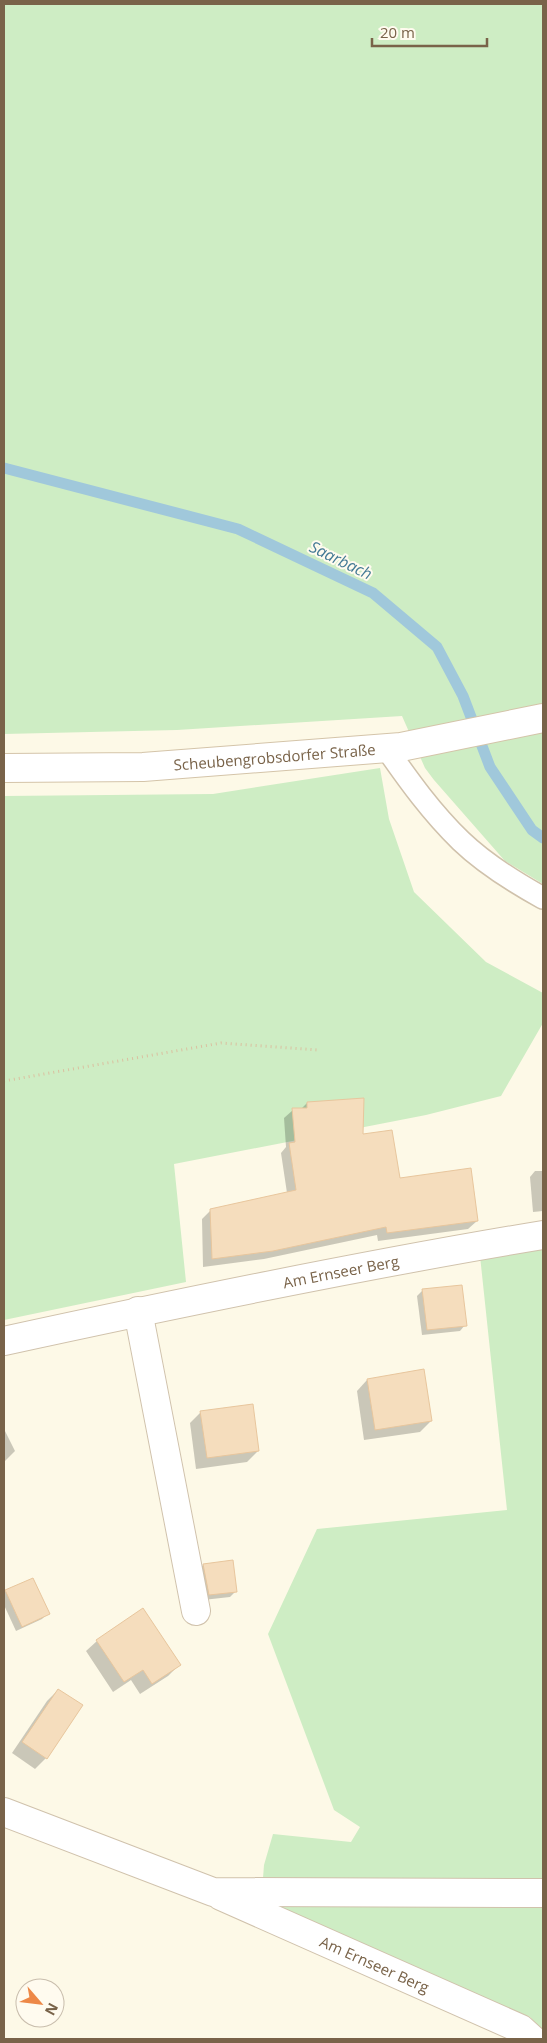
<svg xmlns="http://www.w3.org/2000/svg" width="547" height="2043" font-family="'Open Sans',sans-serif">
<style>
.green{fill:#ceedc4}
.shadow{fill:#0003}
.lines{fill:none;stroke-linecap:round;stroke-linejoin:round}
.stream{stroke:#a0c8db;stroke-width:11}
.building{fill:#f5ddbd;stroke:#e8c69d}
.service-casing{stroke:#d0c2ac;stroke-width:24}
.minor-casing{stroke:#d0c2ac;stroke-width:30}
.secondary-casing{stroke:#d4c4a9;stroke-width:30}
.path{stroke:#dac0a0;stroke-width:3;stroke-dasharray:1 4;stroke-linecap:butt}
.service{stroke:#fff;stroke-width:21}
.minor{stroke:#fff;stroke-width:28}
.secondary{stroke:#fff;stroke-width:28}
.labels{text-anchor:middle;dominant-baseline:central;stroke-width:4;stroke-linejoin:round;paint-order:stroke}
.street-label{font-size:15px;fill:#796349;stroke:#fffbef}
.water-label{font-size:16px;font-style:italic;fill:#447a95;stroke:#fffbef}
</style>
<rect width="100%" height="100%" fill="#fdf9e7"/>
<g class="green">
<path d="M4,4H543V884L505,861L434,780L425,768L402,716L177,730L4,734Z"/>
<path d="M380,768L389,819L414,892L486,962L543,993V1023L501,1096L426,1115L174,1164L186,1282L4,1320V796L213,794Z"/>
<path d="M543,1225V2030L530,2017L261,1904L264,1865L273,1834L351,1842L360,1827L334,1810L268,1634L317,1529L507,1510L478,1237Z"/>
</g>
<g class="shadow">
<path d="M307,1103L399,1179L477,1221L468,1229L378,1241L377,1235L264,1259L203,1267L202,1219L211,1210L287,1193L281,1153L286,1147L284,1118L293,1110L301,1109Z"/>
<path d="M535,1171H543V1211L533,1212L530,1177Z"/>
<path d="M423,1290L465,1325L460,1331L422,1335L417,1296Z"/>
<path d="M367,1380L431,1421L420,1432L364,1440L357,1391Z"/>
<path d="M201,1412L258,1451L247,1462L196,1469L190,1423Z"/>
<path d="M4,1429L15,1451L4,1462Z"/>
<path d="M203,1565L236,1591L230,1597L203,1600L198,1571Z"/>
<path d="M6,1591L48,1613L42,1619L16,1631L4,1605V1593Z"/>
<path d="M97,1641L179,1665L168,1676L140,1694L131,1680L113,1692L86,1651Z"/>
<path d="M58,1690L46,1758L35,1769L12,1753L47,1701Z"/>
</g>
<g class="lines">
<path class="stream" d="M4,468L238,529L373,593L437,647L463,696L490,767L532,830L543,838"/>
</g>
<g class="building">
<path d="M364,1098L363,1134L392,1130L400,1178L471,1168L478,1221L387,1233L386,1227L273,1251L212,1259L210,1209L296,1190L289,1143L295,1142L292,1108H307V1102Z"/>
<path d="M462,1285L467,1326L427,1330L422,1289Z"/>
<path d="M424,1369L432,1421L375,1430L367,1379Z"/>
<path d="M253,1404L259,1451L207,1458L200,1411Z"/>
<path d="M233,1560L237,1592L209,1595L203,1564Z"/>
<path d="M33,1578L50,1614L22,1627L5,1590Z"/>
<path d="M143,1608L181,1665L152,1684L143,1670L124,1682L96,1640Z"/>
<path d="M58,1689L83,1705L47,1759L22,1742Z"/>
</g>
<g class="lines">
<g class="service-casing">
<path id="service" d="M386,748C409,781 432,813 461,841C485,864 514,882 543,898"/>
</g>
<g class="minor-casing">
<g id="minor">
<path d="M138,1311L196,1611"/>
<path id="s1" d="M4,1341C183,1302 362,1265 543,1235"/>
<path d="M4,1812L213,1892L543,1893"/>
<path id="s2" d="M221,1896L521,2029L532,2039"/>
</g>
</g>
<g class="secondary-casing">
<g id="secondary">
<path id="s3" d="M4,768L143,767L401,747L543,718"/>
</g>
</g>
<path class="path" d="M4,1081L221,1043L318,1050"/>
<use href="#service" class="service"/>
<use href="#minor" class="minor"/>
<use href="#secondary" class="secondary"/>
</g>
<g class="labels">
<g class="street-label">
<text stroke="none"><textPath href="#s3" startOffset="271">Scheubengrobsdorfer Straße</textPath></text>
<text stroke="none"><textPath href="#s1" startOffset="344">Am Ernseer Berg</textPath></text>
<text stroke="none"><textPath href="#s2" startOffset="168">Am Ernseer Berg</textPath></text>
</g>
<g class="water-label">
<text transform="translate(341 560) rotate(26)">Saarbach</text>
</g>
</g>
<rect width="547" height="2043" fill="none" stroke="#796349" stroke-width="10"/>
<g transform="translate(40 2003) rotate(118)"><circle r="24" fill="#fffbef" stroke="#c9bead"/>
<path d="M0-4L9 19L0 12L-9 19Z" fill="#ed8847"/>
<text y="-8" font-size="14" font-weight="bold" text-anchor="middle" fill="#796349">N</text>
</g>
<path d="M372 38v8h115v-8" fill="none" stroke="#796349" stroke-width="2.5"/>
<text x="380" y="38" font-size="15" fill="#796349" stroke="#fffbef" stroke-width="4" paint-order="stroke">20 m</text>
</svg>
